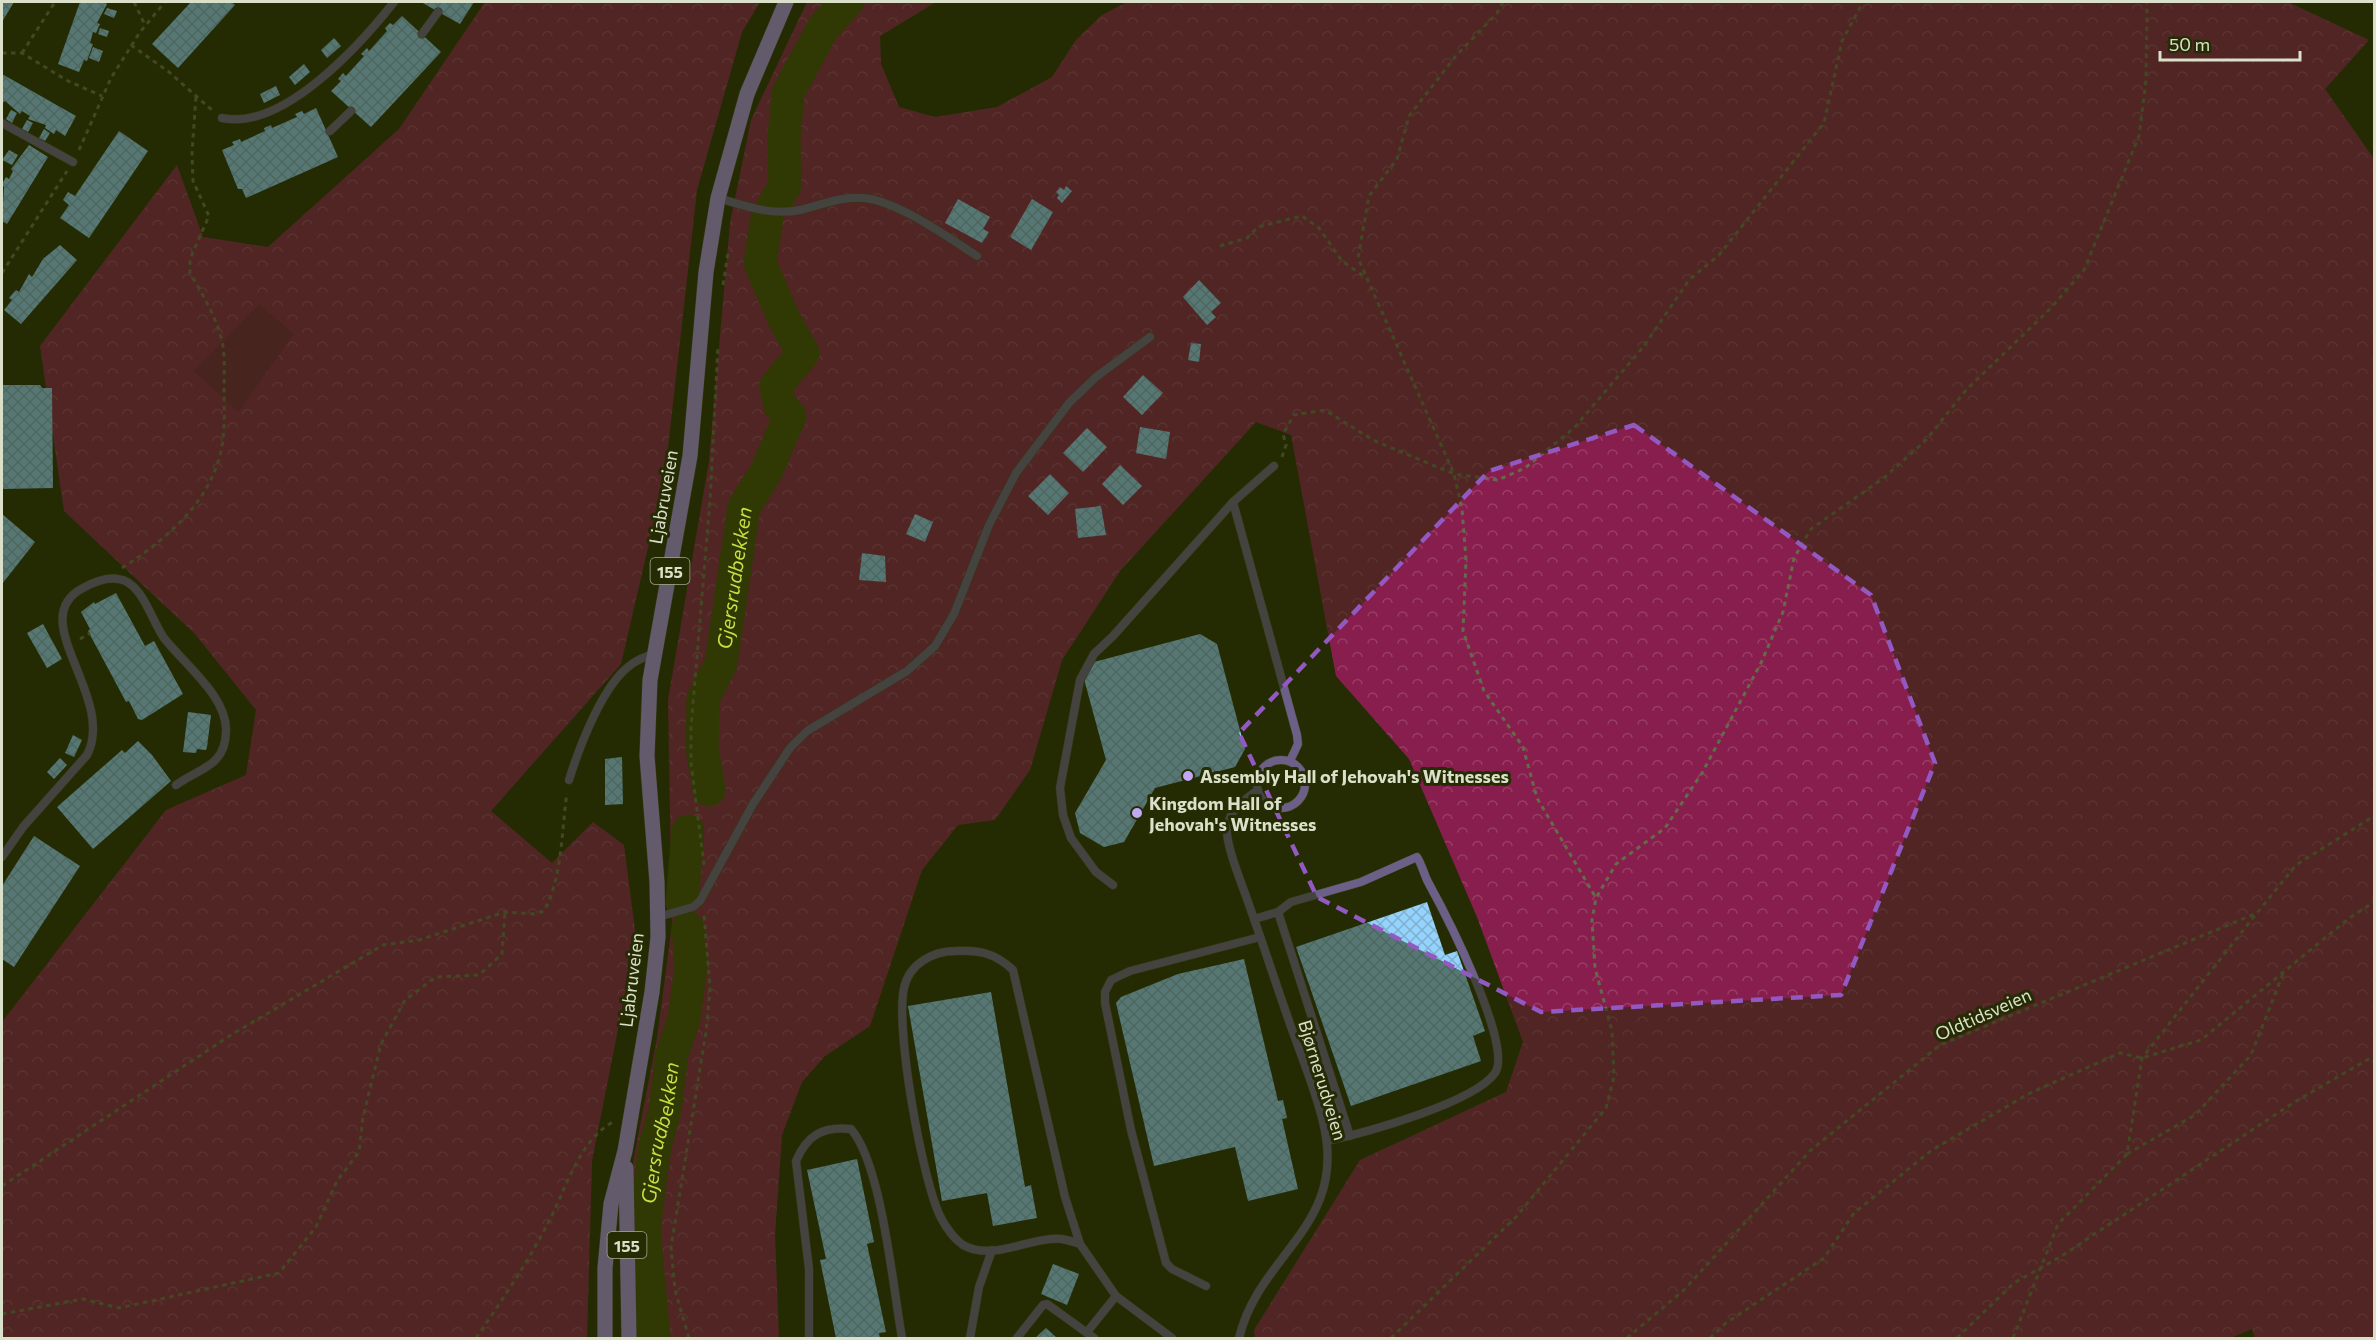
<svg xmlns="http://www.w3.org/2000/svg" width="2376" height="1340" font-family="Commissioner,sans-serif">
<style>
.forest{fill:url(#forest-crowns)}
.park{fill:#741c42}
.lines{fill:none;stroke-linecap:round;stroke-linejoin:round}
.river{stroke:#3e4903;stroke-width:33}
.building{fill:url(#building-cross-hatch)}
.service-casing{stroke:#424923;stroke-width:9}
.primary-casing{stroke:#424923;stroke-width:16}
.path{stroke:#646b48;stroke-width:3;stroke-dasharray:4.5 4.5;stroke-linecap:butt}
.service{stroke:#6c5f88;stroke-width:8}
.primary{stroke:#b094e9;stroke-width:15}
.marked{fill:none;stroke:#9359c2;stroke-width:4.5;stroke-dasharray:12 8;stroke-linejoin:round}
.poi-dot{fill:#c0a8f3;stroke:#252c03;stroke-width:2}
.labels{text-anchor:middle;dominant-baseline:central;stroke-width:6;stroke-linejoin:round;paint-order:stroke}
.shield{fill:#252c03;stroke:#a4aa8e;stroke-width:1.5}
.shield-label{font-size:16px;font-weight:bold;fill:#dae0c9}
.street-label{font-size:18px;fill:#dae0c9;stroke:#252c03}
.poi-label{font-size:18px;font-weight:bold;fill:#dae0c9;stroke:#252c03;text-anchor:start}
.water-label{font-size:20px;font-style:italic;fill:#c5df44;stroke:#252c03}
</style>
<defs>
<pattern id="forest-crowns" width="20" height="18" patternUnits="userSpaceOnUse" patternTransform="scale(1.5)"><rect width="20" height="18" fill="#881e4d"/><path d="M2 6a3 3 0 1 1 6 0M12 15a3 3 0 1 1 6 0" fill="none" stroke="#983e65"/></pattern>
<pattern id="building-cross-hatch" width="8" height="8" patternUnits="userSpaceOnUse" patternTransform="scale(1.5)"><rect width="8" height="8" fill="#94d3fd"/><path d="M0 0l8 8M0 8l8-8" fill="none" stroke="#7fafcd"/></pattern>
</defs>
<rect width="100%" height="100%" fill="#252c03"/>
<g class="forest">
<path d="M485,2H760L742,32L697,190L665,474L621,664L491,811L552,863L593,822L624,845L636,938L592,1161L587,1338H2V1022L166,810L246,775L256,710L195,634L64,511L40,346L177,165L203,237L268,247L399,129Z"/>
<path d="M807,2H936L880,36L881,64L899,107L935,117L997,107L1052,77L1076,40L1102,15L1127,2H2288L2369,40L2325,89L2374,159V1338H2255L2252,1329L2231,1338H1255L1254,1330L1360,1160L1506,1092L1523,1042L1477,917L1409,759L1336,676L1291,435L1256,422L1120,571L1062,660L1030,770L995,820L958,825L922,870L870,1026L825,1056L802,1082L782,1135L775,1234L779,1338H639L633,1162L657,1038L672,925L668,700L709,461L730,223L751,120Z"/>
</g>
<path class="park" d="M259,304L294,334L238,412L194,371Z"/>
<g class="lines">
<g class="river">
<path d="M774,204L785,186L784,137L788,93L823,28L847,2"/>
<path id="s1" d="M709,790L702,747L703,699L721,663L744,507L766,472L790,416L780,406L776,386L803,353L784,319L760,263L767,217"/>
<path d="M682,902L688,831"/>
<path id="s2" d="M654,1338L644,1229L655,1146L665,1110L672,1054L684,1019L691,965L688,928"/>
</g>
</g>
<g class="building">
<path d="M2,2H14L2,22Z"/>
<path d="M80,2H104L107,4L97,23L100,24L96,33L93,32L90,43L93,44L87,61L84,60L79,72L58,64Z"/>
<path d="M191,2H231L235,5L178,68L152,44Z"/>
<path d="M421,2H474L460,24Z"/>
<path d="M107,8L117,11L114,18L104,14Z"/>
<path d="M402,16L441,52L371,127L331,91L341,81L338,79L343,73L346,76L364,56L361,54L367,48L369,51L387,31L385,28L390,23L393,25Z"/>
<path d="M100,28L109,31L107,37L98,34Z"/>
<path d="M334,38L341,46L327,58L321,50Z"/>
<path d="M93,47L103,51L99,62L89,58Z"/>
<path d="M304,64L310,72L295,85L289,77Z"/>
<path d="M2,74L76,116L65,136L56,130L54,134L45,128L46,125L28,119L30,116L22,111L20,114L5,101L2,103Z"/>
<path d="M276,86L280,95L264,103L260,94Z"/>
<path d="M316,108L338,157L246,198L242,189H238L222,150L234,145L232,142L240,139L241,142L265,131L264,128L271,125L272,128L297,117L295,114L302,111L304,114Z"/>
<path d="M11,110L17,113L12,123L6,119Z"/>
<path d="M27,120L33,123L28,132L22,129Z"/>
<path d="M44,129L50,133L45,141L39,138Z"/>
<path d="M119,131L148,151L89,238L60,218L69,205L63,200L68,192L75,196Z"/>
<path d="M29,145L48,157L7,224L2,221L4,187L2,184L6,177L9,179L13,171L11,169Z"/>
<path d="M9,150L18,155L12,165L2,160Z"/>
<path d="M1066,186L1072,191L1062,203L1057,198L1059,195L1056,192L1060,187L1064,190Z"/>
<path d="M958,199L990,217L983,229L989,232L982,243L945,223Z"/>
<path d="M1032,199L1053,212L1031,250L1010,237Z"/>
<path d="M60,245L77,260L21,324L4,310L12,300L9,298L16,290L19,292L29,274L32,277L43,259Z"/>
<path d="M1199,280L1221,303L1211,312L1216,317L1207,325L1183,297Z"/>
<path d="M1191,343L1201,344L1199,362L1188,360Z"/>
<path d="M1143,375L1163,393L1142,415L1123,397Z"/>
<path d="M2,385H40L42,388H52L53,488L3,489Z"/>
<path d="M1140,427L1170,432L1166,459L1136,453Z"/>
<path d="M1087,428L1107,447L1083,472L1063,453Z"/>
<path d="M1120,465L1142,486L1123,505L1102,484Z"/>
<path d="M1050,474L1069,493L1048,515L1028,496Z"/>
<path d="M1101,506L1106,535L1078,538L1075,509Z"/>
<path d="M2,514L35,542L2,584Z"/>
<path d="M915,514L933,522L925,542L906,534Z"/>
<path d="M862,553L885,556L886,582L859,580Z"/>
<path d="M116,593L145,646L154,641L183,694L142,720L138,719L129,701L126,702L88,631L90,629L81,612L94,602L95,604Z"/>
<path d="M43,624L62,659L47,668L27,633Z"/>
<path d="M1200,634L1217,644L1245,749L1235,767L1155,788L1124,842L1104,847L1080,833L1075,813L1106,760L1084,679L1094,662Z"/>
<path d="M188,712L211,715L207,747L206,750L197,749L196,753L183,752Z"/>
<path d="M73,735L82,740L74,757L65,753Z"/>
<path d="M138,741L152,755L171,781L93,849L57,807L122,750L125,753Z"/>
<path d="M622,757L623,804L605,805V759Z"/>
<path d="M60,758L67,765L54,779L47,772Z"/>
<path d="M34,836L80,866L14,967L2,959V886Z"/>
<path d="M1427,902L1445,955L1457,951L1485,1031L1473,1036L1481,1061L1351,1106L1296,947Z"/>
<path d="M1244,959L1278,1101L1283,1100L1287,1118L1282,1119L1298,1189L1248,1201L1235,1147L1154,1166L1116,1003L1121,997L1178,974Z"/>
<path d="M991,992L1025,1187L1031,1185L1037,1218L993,1226L987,1193L942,1201L908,1006Z"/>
<path d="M857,1159L874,1242L867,1244L886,1332L879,1333L880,1338H836L820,1260L826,1259L807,1170Z"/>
<path d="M1053,1264L1079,1274L1067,1305L1041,1294Z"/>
<path d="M1046,1328L1057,1338H1035Z"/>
</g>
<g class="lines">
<g class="service-casing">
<g id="service">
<path d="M422,34L438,12"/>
<path d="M222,118C283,131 360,45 394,2"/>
<path d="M2,123L73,162"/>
<path d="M330,131L351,111"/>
<path d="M718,198C745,206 772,216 800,210C821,205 841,196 863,198C896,200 949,238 977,256"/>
<path d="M1233,502L1297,735L1298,744L1290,761"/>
<circle cx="1281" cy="784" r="24"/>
<path d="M569,780C579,748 603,683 632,664C638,659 646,657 653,654"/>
<path d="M2,857L23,827L87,755C117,697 23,619 83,588C94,582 106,577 118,579C142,581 152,622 164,638C184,664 228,697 226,732C225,767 199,768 176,785"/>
<path d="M1113,885L1096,872L1071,838L1063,815L1060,788L1080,680L1094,654L1113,636L1233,502L1274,466"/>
<path d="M1278,912L1350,1136"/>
<path d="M658,917L693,907L700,901L753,804L790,748L807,731L907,671L935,646L954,614L989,525L1016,473L1069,403L1096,377L1150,337"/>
<path d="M1254,919L1278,912L1291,902L1361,882L1417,857C1422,865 1424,874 1428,882C1444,911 1514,1046 1495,1073C1474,1103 1364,1133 1327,1141"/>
<path d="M1080,1244C1074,1242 1068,1240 1062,1239C1031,1236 993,1262 963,1245C954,1239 945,1226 940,1216C922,1178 895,1029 904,988C909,964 933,951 955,951C980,950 995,953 1013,970L1065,1197L1080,1244L1116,1296L1172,1338"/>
<path d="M1206,1286L1172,1269L1166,1263L1131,1130L1105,1003V992L1111,980L1130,971L1260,937"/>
<path d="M1087,1332L1116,1296"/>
<path d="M809,1338V1269L796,1161C807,1135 823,1126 851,1129C882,1165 893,1288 902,1338"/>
<path d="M970,1338L979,1287L992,1250"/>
<path d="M1017,1338L1043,1305L1047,1304L1094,1338"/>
<path d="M1239,1338C1259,1253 1349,1226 1323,1122C1316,1092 1304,1064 1294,1035C1278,991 1264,946 1248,902C1242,884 1225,844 1227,827C1230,809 1244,800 1258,790"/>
</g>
</g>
<g class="primary-casing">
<g id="primary">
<path d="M626,1168L629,1338"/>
<path d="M605,1338V1268L611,1204L625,1151L652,992L658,937L657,882L647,756L650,680L690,456L706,272L718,198L747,94L786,2"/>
</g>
</g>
<g class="path">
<path d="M134,2L145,25"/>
<path d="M1503,2L1497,13L1455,57L1409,116L1397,159L1369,196L1358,258L1454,474L1462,509L1466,560L1463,631L1484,691L1523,747L1537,798L1596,898"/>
<path d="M131,45L169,72L213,111"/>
<path d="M2,53H22L68,81L102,96"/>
<path d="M22,53L55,2"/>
<path d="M79,150L111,78L140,32L165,2"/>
<path d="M1220,246L1247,238L1258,227L1302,216L1319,228L1342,261L1365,277"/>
<path d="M2,273L67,171"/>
<path d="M723,285L728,253"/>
<path d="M1282,457L1286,445L1283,434L1294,415L1325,410L1373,440L1454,474L1498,480L1525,468L1574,428L1644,346L1689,280L1719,255L1824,123L1842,41L1863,2"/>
<path d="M122,568C162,542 203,509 218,462C226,439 224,412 224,389C224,371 226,352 220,334C214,313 201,292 190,273V259L209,216L193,181L192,153L196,96"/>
<path d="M80,639L90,633"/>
<path d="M704,865L691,763V728L710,500L718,346"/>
<path d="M2127,1154L2195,1115L2251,1055L2283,974"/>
<path d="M2,1186L231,1035L383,945L419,940L505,912L534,914L544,911C563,875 561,833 567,793"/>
<path d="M2,1314L83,1299L119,1308L279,1273L316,1227L337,1181L359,1152L363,1117L381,1044L405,1000L436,977L479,975L502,954L505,912"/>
<path d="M476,1338C501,1302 526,1265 547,1225C565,1192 578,1141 613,1122"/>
<path d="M689,1338L675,1290L671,1247L706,1032L710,988L704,914"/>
<path d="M1391,1338L1516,1217L1606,1108L1614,1077L1612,1031L1595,968L1592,920L1596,898L1616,864L1665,828L1702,773L1761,663L1783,612L1794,558L1811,529L1885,477L1926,440L1966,390L2050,309L2084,270L2139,136L2146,80L2147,2"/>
<path d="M1627,1338L1684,1290L1811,1150L1940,1045L2257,913L2296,865L2374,816"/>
<path d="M1710,1338L1726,1323L1824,1258L1854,1213L1932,1150L2030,1093L2120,1053L2142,1058L2201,1040L2348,919L2374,902"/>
<path d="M1957,1338L2014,1283L2060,1257L2296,1101L2374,1056"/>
<path d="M2013,1338L2058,1224L2127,1154L2142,1058L2256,914"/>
</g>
<use href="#service" class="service"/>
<use href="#primary" class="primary"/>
</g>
<path d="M0 0H2376V1340H0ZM1634,425L1871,595L1935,763L1841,995L1541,1012L1317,897L1239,733L1489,471Z" fill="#252c03" fill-opacity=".55" fill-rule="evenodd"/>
<path class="marked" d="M1634,425L1871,595L1935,763L1841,995L1541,1012L1317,897L1239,733L1489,471Z"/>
<g class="poi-dot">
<circle cx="1188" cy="776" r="6"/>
<circle cx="1137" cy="813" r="6"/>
</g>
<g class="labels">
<g class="shield">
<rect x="650.5" y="558" width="39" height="26" rx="4.5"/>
<rect x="607.5" y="1232" width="39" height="26" rx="4.5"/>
</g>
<g class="shield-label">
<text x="670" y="571">155</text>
<text x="627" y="1245">155</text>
</g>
<g class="street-label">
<text transform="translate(663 497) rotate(-80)">Ljabruveien</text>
<text transform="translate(631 980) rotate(-83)">Ljabruveien</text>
<text transform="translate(1983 1014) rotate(-24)">Oldtidsveien</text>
<text transform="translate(1323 1080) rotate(73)">Bjørnerudveien</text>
</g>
<g class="poi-label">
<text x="1200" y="776">Assembly Hall of Jehovah's Witnesses</text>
<text x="1149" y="803">Kingdom Hall of<tspan x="1149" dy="21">Jehovah's Witnesses</tspan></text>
</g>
<g class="water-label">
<text stroke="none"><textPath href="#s1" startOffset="218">Gjersrudbekken</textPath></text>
<text stroke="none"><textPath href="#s2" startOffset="207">Gjersrudbekken</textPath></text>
</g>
</g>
<rect width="2376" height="1340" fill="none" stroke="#dae0c9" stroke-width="6"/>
<path d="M2160 51v9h140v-9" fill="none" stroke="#dae0c9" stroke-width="3"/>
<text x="2169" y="51" font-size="18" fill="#dae0c9" stroke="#252c03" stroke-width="4.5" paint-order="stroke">50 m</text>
</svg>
